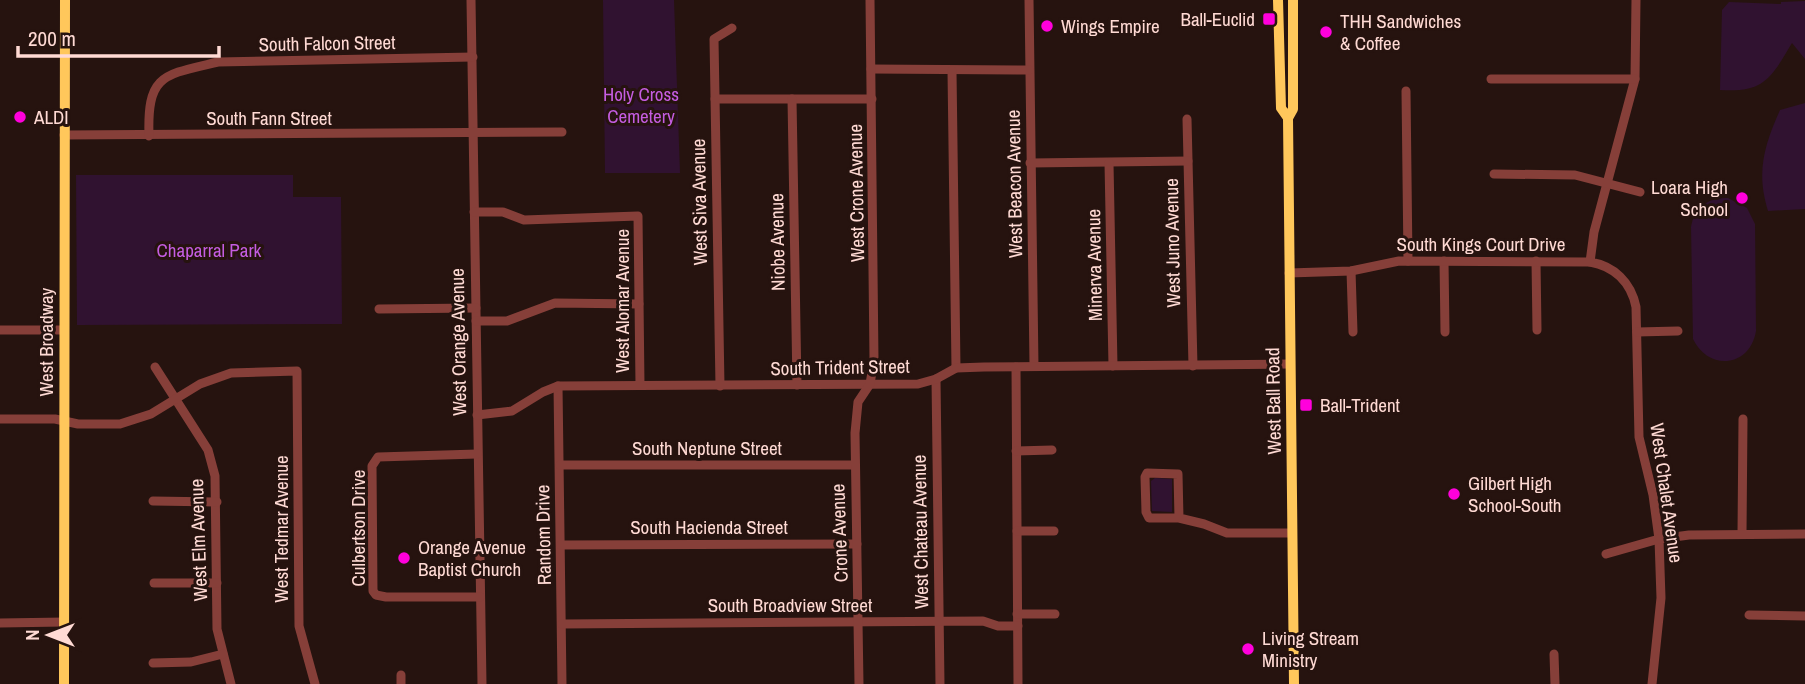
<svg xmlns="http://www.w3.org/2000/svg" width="1805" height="684" font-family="'Archivo Narrow',sans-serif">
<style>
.green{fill:#301230}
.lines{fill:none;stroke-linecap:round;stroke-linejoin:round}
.minor{stroke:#863f39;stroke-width:9}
.major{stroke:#ffc75b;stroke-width:10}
.poi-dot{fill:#ff00dc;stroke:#26130f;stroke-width:2.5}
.labels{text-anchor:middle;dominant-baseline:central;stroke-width:6;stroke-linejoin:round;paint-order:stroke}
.poi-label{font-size:19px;fill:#ffdad4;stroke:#26130f;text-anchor:start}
.street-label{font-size:19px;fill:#ffdad4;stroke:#26130f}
.park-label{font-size:19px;fill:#c55de1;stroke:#26130f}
</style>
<rect width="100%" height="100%" fill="#26130f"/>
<g class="green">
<path d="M603,0H674L680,173H605Z"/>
<path d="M1805,1V59L1792,43C1771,78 1764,93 1720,90L1722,10L1729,2L1781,4V2Z"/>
<path d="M1805,103V209L1768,211C1756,172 1764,146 1780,110Z"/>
<path d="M76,175H293V197H341L342,324L77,325Z"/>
<path d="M1728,198L1747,208L1755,224L1756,331C1750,367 1709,372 1693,339L1691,227C1694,208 1708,197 1728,198Z"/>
<path d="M1155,478L1172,479V512L1152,511L1151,481Z"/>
</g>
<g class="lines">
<g class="minor">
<path d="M471,0L482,684"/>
<path d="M1029,0L1034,366"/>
<path d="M1636,0L1635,79L1594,232L1590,262C1614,266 1631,282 1636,307L1639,437L1653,495L1659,539L1661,598L1652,684"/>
<path d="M871,69L1029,70"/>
<path d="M952,71L956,368"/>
<path d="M1491,79H1635"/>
<path d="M1406,91L1408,261"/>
<path d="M715,99H872"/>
<path d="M792,99L797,385"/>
<path d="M1187,119L1193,366"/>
<path d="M64,135L562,132"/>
<path d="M149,136C147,74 163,75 218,62L473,57"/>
<path d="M1030,163L1188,161"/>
<path d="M1109,163L1113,366"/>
<path d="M1494,174L1575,175L1640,192"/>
<path d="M474,212H503L524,220L638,216L640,385"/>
<path d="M1444,261L1445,332"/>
<path d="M1536,261L1537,330"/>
<path d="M1351,271L1353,332"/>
<path d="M1289,273L1351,271L1399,261L1590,262"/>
<path d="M379,309L476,308"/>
<path d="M476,321H507L555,303L639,304"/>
<path d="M0,330H64"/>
<path d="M1637,332L1678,331"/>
<path d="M155,367L208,450L215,476L217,629L231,684"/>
<path d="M1016,367L1018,684"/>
<path d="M936,379L940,684"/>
<path d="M558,386L562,684"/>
<path d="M720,386L714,39L732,28"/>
<path d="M477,415L512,411L543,392L558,386L918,384L936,379L956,368L984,367L1290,364"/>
<path d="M0,419H55L78,424H120L151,414L200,384L231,373L297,371L299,626L315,684"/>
<path d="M1016,451L1052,450"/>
<path d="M477,454L378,457L372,466L373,591L376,595L386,597H480"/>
<path d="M560,465H855"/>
<path d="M153,501L217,502"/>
<path d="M1179,518L1178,474L1147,473L1145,477L1146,512L1149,518H1179L1204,524L1227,533H1292"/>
<path d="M1017,531H1054"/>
<path d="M1742,534L1743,419"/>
<path d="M561,545L857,544"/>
<path d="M1606,554L1659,539L1689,535L1805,534"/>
<path d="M154,583H217"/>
<path d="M1017,614H1055"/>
<path d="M1749,615L1805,616"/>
<path d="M0,623L64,622"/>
<path d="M562,624L983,621L998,626H1018"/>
<path d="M1554,654L1555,684"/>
<path d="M153,663L191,662L223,654"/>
<path d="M401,675V684"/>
<path d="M859,684L855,433L858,402L870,384L874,360L870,0"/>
</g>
<g class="major">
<path d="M1278,0L1281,108L1288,118"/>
<path d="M1293,0V109L1288,118L1294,684"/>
<path d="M64,684L65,0"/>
</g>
</g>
<g class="poi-dot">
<rect x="1262" y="12" width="14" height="14" rx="3.5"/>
<circle cx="1047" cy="26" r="7"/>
<circle cx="1326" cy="32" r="7"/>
<circle cx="20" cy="117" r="7"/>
<circle cx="1742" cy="198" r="7"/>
<rect x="1299" y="398" width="14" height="14" rx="3.5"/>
<circle cx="1454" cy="494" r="7"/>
<circle cx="404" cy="558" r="7"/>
<circle cx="1248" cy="649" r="7"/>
</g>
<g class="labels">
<g class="poi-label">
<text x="1255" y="19" text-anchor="end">Ball-Euclid</text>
<text x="1340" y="21">THH Sandwiches<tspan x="1340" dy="22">&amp; Coffee</tspan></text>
<text x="1061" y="26">Wings Empire</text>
<text x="34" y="117">ALDI</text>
<text x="1728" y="187" text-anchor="end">Loara High<tspan x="1728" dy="22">School</tspan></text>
<text x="1320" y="405">Ball-Trident</text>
<text x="1468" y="483">Gilbert High<tspan x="1468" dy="22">School-South</tspan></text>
<text x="418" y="547">Orange Avenue<tspan x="418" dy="22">Baptist Church</tspan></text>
<text x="1262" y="638">Living Stream<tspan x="1262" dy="22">Ministry</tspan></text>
</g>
<g class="street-label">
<text transform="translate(327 43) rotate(-1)">South Falcon Street</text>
<text x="269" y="118">South Fann Street</text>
<text transform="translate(1014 184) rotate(-91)">West Beacon Avenue</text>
<text transform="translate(856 193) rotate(-91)">West Crone Avenue</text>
<text transform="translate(699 202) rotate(-91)">West Siva Avenue</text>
<text transform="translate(777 242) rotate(-91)">Niobe Avenue</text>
<text transform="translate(1172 243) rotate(-91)">West Juno Avenue</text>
<text x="1481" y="244">South Kings Court Drive</text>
<text transform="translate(1094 265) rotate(-91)">Minerva Avenue</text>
<text transform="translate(622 301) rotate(-90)">West Alomar Avenue</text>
<text transform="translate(46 342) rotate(-90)">West Broadway</text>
<text transform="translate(458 342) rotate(-91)">West Orange Avenue</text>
<text transform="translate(840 367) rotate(-1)">South Trident Street</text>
<text transform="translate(1273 401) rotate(-91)">West Ball Road</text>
<text x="707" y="448">South Neptune Street</text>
<text transform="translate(1667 493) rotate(82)">West Chalet Avenue</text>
<text x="709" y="527">South Hacienda Street</text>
<text transform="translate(358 528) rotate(-90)">Culbertson Drive</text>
<text transform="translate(281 529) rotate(-90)">West Tedmar Avenue</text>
<text transform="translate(920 532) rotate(-91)">West Chateau Avenue</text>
<text transform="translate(839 533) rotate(-92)">Crone Avenue</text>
<text transform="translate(543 535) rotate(-91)">Random Drive</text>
<text transform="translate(198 540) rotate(-92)">West Elm Avenue</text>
<text x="790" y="605">South Broadview Street</text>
</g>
<g class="park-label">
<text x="641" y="94">Holy Cross<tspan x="641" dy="22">Cemetery</tspan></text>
<text x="209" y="250">Chaparral Park</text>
</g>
</g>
<g transform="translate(49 635) rotate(270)" stroke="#26130f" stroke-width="5" paint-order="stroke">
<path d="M0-5L12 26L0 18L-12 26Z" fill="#ffdad4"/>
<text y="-10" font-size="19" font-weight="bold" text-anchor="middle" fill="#ffdad4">N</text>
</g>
<path d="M18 46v10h201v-10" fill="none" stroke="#ffdad4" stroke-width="3.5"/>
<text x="28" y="46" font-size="21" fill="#ffdad4" stroke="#26130f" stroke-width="5" paint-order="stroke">200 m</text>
</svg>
